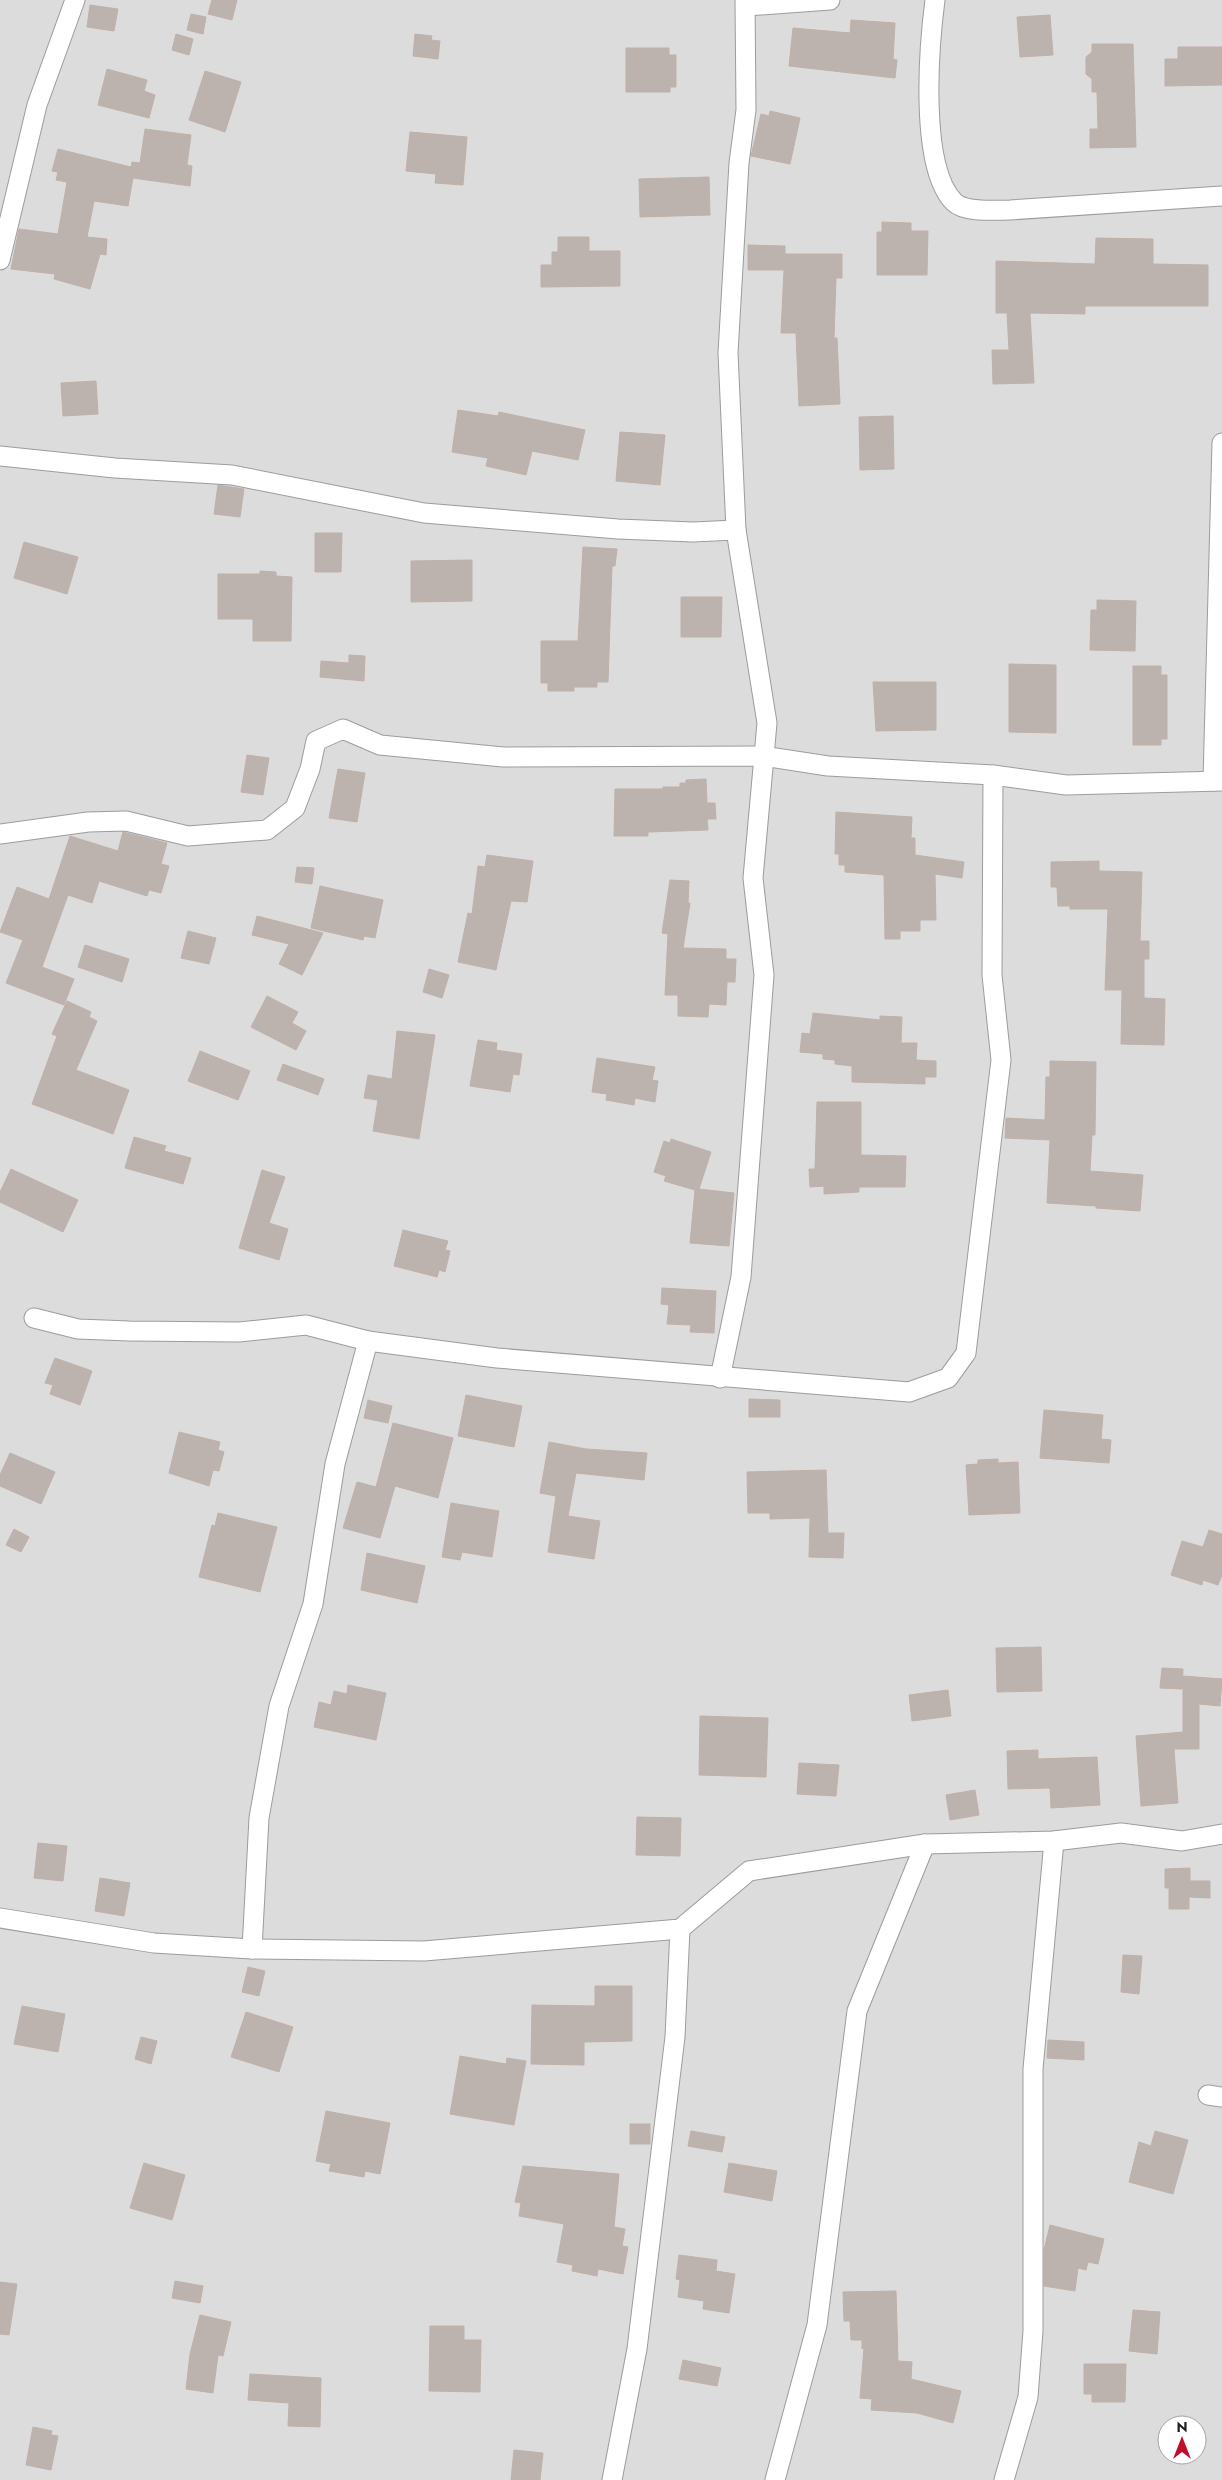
<svg xmlns="http://www.w3.org/2000/svg" width="1222" height="2480" font-family="Jost,sans-serif">
<style>
.residential{fill:#dddcdc;fill-rule:evenodd}
.building{fill:#bcb3af;stroke:#c0b0aa}
.lines{fill:none;stroke-linecap:round;stroke-linejoin:round}
.street-casing{stroke:#9c9c9c;stroke-width:21}
.street{stroke:#fff;stroke-width:19}
</style>
<rect width="100%" height="100%" fill="#efebe6"/>
<path class="residential" d="M0,0H1222V2480H0ZM1167,2425H1197V2455H1167Z"/>
<g class="building">
<path d="M212,0H237L232,20L208,14Z"/>
<path d="M90,5L118,9L114,31L87,27Z"/>
<path d="M191,14L206,17L203,34L187,30Z"/>
<path d="M1050,15L1053,55L1020,57L1017,17Z"/>
<path d="M851,20L895,23L893,59L897,60L895,78L789,66L793,28L850,33Z"/>
<path d="M176,34L193,39L189,55L172,50Z"/>
<path d="M415,34L432,36L431,40L440,41L438,59L413,56Z"/>
<path d="M1092,44H1133L1136,147L1090,148V129H1098L1097,92H1092V79L1086,74V57L1092,52Z"/>
<path d="M1178,47H1222V85L1165,86V59H1178Z"/>
<path d="M626,48H669V55H676V87H670V92H626Z"/>
<path d="M107,69L147,80L144,91L155,95L149,118L98,105Z"/>
<path d="M205,71L241,82L225,132L189,120Z"/>
<path d="M770,111L800,118L790,164L751,156L761,114L769,116Z"/>
<path d="M145,129L191,135L187,165L192,166L190,186L133,178L128,206L94,201L87,237L107,239L106,255L100,254L90,289L54,279L55,274L11,269L19,229L58,234L67,182L56,180L58,172L52,171L58,149L131,167L132,162L140,163Z"/>
<path d="M410,132L467,137L463,185L435,183L436,174L406,171Z"/>
<path d="M709,177L710,215L640,217L639,179Z"/>
<path d="M882,222L911,223V231H928L927,275H877V232H882Z"/>
<path d="M558,237H589V251H620V286L541,287V265H552V252H558Z"/>
<path d="M1096,238L1153,239V264L1208,265V306H1085V314L1030,313L1034,383L993,384L992,350H1009L1007,313H996V261L1095,264Z"/>
<path d="M748,245L785,246V254H842V278H836L834,338H837L840,404L799,406L796,333H781L784,270H748Z"/>
<path d="M96,381L98,414L63,416L61,383Z"/>
<path d="M458,410L498,416L499,412L585,430L578,460L532,451L526,475L486,466L488,458L452,452Z"/>
<path d="M893,416L894,469L860,470L859,417Z"/>
<path d="M620,432L665,435L660,485L616,481Z"/>
<path d="M218,485L244,489L240,517L214,514Z"/>
<path d="M315,533H342L341,572H315Z"/>
<path d="M24,542L78,557L67,594L14,578Z"/>
<path d="M583,547L617,549L615,566H612L608,682H597V687H574V691H548V683H541V641H578Z"/>
<path d="M472,560V601L411,602V561Z"/>
<path d="M260,571L276,572V576L292,577L291,641H253V619H218V574H260Z"/>
<path d="M681,597H722L721,637H681Z"/>
<path d="M1097,600L1136,601L1135,651L1090,650L1091,610H1097Z"/>
<path d="M349,655L365,656L364,681L320,677L321,661L349,663Z"/>
<path d="M1009,664L1056,665V733L1009,732Z"/>
<path d="M1133,666H1161V675H1167V739H1161V745H1133Z"/>
<path d="M873,682H936V730L876,731Z"/>
<path d="M247,755L269,758L263,795L241,792Z"/>
<path d="M338,769L365,773L357,822L329,818Z"/>
<path d="M706,779L707,803H715L716,819H707L708,830L648,832V836H614L615,789H663V787H680V783H686V780Z"/>
<path d="M836,812L912,817L911,838H915V855L964,862L962,878L935,874L936,920H920V931H900V939H885L884,875L845,872V865H839V854H835Z"/>
<path d="M123,832L167,843L161,864L169,866L161,893L149,890L147,896L99,881L92,903L68,895L42,967L74,979L64,1005L6,983L23,940L0,932L17,887L49,899L70,836L118,851Z"/>
<path d="M487,855L533,861L527,902L511,901L496,970L458,962L468,913L472,914L478,866L485,867Z"/>
<path d="M1099,861V871L1142,872L1140,941H1149V959H1144V998L1165,999L1164,1045L1121,1044L1122,990H1105L1108,909H1070V906H1058L1057,887H1051V862Z"/>
<path d="M297,867L314,868L312,884L295,882Z"/>
<path d="M670,880L689,881L688,903H690L683,948L726,949V959H736L735,982H727L726,1005L709,1004L708,1017L678,1016V995H665L668,934L662,933Z"/>
<path d="M320,886L383,900L375,938L364,936L363,940L311,928Z"/>
<path d="M257,916L323,933L302,975L279,964L289,944L252,935Z"/>
<path d="M188,931L216,938L209,964L181,958Z"/>
<path d="M85,945L129,959L122,982L78,967Z"/>
<path d="M429,969L449,975L442,998L423,992Z"/>
<path d="M267,996L298,1012L292,1023L306,1031L296,1050L251,1027Z"/>
<path d="M67,1001L91,1012L89,1017L97,1021L76,1070L129,1090L113,1134L32,1104L57,1036L52,1034Z"/>
<path d="M813,1013L880,1020V1016L902,1017L901,1043H917L916,1060L936,1061V1077H925V1084L852,1082V1066L835,1064V1060L823,1059V1054L800,1052L802,1033L810,1034Z"/>
<path d="M397,1031L435,1035L419,1139L373,1131L378,1100L364,1098L368,1075L392,1079Z"/>
<path d="M478,1040L497,1043L496,1050L522,1054L519,1075L513,1074L510,1092L470,1086Z"/>
<path d="M200,1051L250,1071L238,1100L188,1081Z"/>
<path d="M597,1058L655,1067L652,1080L658,1081L655,1102L635,1098L634,1105L606,1100L607,1094L592,1092Z"/>
<path d="M1050,1061L1096,1062L1095,1135H1092L1090,1171L1143,1175L1140,1211L1096,1208V1206L1047,1203L1050,1140L1005,1138L1006,1118L1045,1120L1046,1077H1050Z"/>
<path d="M283,1064L324,1079L318,1095L277,1080Z"/>
<path d="M817,1102H861V1155L906,1156L905,1187H859V1192L824,1194V1186L810,1187L809,1169H815Z"/>
<path d="M134,1137L166,1146L164,1151L191,1158L183,1184L125,1168Z"/>
<path d="M671,1139L711,1152L699,1189L734,1193L729,1246L690,1243L695,1190L664,1181L666,1176L654,1172L664,1141L670,1143Z"/>
<path d="M11,1169L78,1200L63,1232L0,1202V1192Z"/>
<path d="M262,1170L285,1177L269,1223L288,1229L279,1260L239,1248Z"/>
<path d="M403,1230L448,1241L445,1250L450,1251L445,1272L439,1270L437,1277L394,1266Z"/>
<path d="M662,1288L716,1291L714,1333L690,1332L691,1325L667,1324L669,1305L661,1304Z"/>
<path d="M55,1358L92,1371L80,1405L50,1394L53,1385L45,1383Z"/>
<path d="M466,1395L522,1406L514,1447L458,1436Z"/>
<path d="M749,1399L780,1400V1417H749Z"/>
<path d="M368,1400L392,1406L388,1423L364,1418Z"/>
<path d="M1044,1410L1103,1415L1101,1439L1111,1440L1109,1463L1040,1458Z"/>
<path d="M393,1423L453,1438L438,1498L395,1486L380,1538L343,1528L357,1482L376,1487Z"/>
<path d="M179,1432L220,1442L218,1450L224,1452L219,1471L213,1470L209,1486L169,1473Z"/>
<path d="M549,1442L586,1449L647,1453L644,1480L576,1473L568,1516L600,1521L594,1559L548,1552L556,1496L540,1493Z"/>
<path d="M10,1453L55,1472L41,1504L0,1486V1475Z"/>
<path d="M998,1459V1463L1018,1462L1020,1513L969,1515L966,1465L978,1464V1460Z"/>
<path d="M826,1470L828,1533H844L843,1558L809,1557L810,1518L770,1519V1513H748L747,1472Z"/>
<path d="M451,1503L499,1511L492,1557L462,1552L460,1560L442,1557Z"/>
<path d="M218,1513L277,1527L260,1592L199,1577L212,1525L215,1526Z"/>
<path d="M14,1529L29,1537L21,1552L6,1545Z"/>
<path d="M1209,1530L1222,1534V1575L1218,1585L1203,1580L1202,1585L1171,1575L1182,1541L1203,1547Z"/>
<path d="M367,1553L425,1566L417,1603L361,1590Z"/>
<path d="M1041,1647L1042,1691L997,1692L996,1648Z"/>
<path d="M1162,1668L1183,1669L1182,1689L1160,1688Z"/>
<path d="M1183,1676L1222,1679L1220,1706L1199,1704V1749H1174L1178,1803L1141,1806L1136,1736L1183,1732Z"/>
<path d="M348,1685L386,1693L376,1740L314,1727L319,1702L331,1705L334,1691L347,1694Z"/>
<path d="M948,1690L951,1716L912,1721L909,1695Z"/>
<path d="M700,1716L768,1718L766,1777L699,1775Z"/>
<path d="M1038,1750V1759L1097,1757L1100,1805L1051,1808L1050,1788L1008,1789L1007,1751Z"/>
<path d="M799,1763L839,1765L836,1796L797,1794Z"/>
<path d="M975,1790L979,1815L950,1820L946,1795Z"/>
<path d="M637,1817L681,1818L680,1856L636,1855Z"/>
<path d="M38,1843L67,1846L63,1881L34,1878Z"/>
<path d="M1190,1868V1881H1210V1898L1189,1897V1909H1169V1888H1165V1869Z"/>
<path d="M100,1878L130,1883L124,1916L95,1911Z"/>
<path d="M1123,1955L1142,1956L1139,1994L1121,1992Z"/>
<path d="M248,1967L265,1971L259,1996L242,1992Z"/>
<path d="M595,1986H632V2041L584,2042V2065L531,2064L532,2005L595,2006Z"/>
<path d="M22,2006L65,2014L58,2052L14,2044Z"/>
<path d="M246,2012L293,2027L279,2072L231,2057Z"/>
<path d="M141,2037L157,2041L151,2064L135,2059Z"/>
<path d="M1048,2040L1084,2042V2060L1047,2058Z"/>
<path d="M460,2056L506,2064L507,2058L526,2061L514,2125L450,2114Z"/>
<path d="M326,2111L390,2123L380,2174L365,2171L364,2177L329,2171L331,2164L316,2161Z"/>
<rect x="630" y="2124" width="20" height="20"/>
<path d="M691,2131L725,2137L722,2152L688,2146Z"/>
<path d="M1155,2131L1188,2140L1173,2194L1129,2182L1139,2142L1151,2146Z"/>
<path d="M144,2163L185,2175L172,2220L130,2208Z"/>
<path d="M729,2163L777,2171L772,2201L724,2192Z"/>
<path d="M523,2166L619,2174L614,2227L625,2229L622,2246L628,2247L623,2274L598,2269L597,2276L572,2271L573,2265L557,2262L564,2224L519,2216L521,2203L515,2202Z"/>
<path d="M1050,2225L1104,2239L1098,2264L1088,2262L1086,2270L1078,2268L1075,2291L1044,2286V2250Z"/>
<path d="M679,2255L717,2260L716,2271L735,2274L729,2313L703,2309L704,2301L678,2297L680,2280L676,2279Z"/>
<path d="M175,2281L203,2286L200,2303L172,2298Z"/>
<path d="M0,2282L17,2284L9,2335L0,2334Z"/>
<path d="M896,2291L898,2361L912,2362L911,2379L961,2391L953,2423L917,2413L871,2410L872,2399L860,2398L864,2348L862,2349V2340H851L850,2321H844L843,2292Z"/>
<path d="M1133,2310L1160,2312L1157,2354L1129,2351Z"/>
<path d="M200,2315L231,2322L223,2356L218,2355L213,2393L186,2389L190,2354Z"/>
<path d="M430,2326H464V2340H481L480,2392L429,2391Z"/>
<path d="M683,2360L721,2368L717,2386L679,2379Z"/>
<path d="M1084,2364H1126L1125,2402H1092V2394H1084Z"/>
<path d="M250,2374L321,2378L320,2427L288,2426L289,2403L248,2400Z"/>
<path d="M33,2427L52,2431L51,2435L58,2436L51,2470L26,2465Z"/>
<path d="M514,2450L543,2453L540,2480H511Z"/>
</g>
<g class="lines">
<g class="street-casing">
<g id="street">
<path d="M935,0C929,46 919,167 954,202C965,213 996,210 1010,210L1222,196"/>
<path d="M746,6L830,0"/>
<path d="M0,260L37,105L75,0"/>
<path d="M0,456L115,468L232,475L424,513L618,529L693,532L736,530"/>
<path d="M1213,781L1222,443"/>
<path d="M0,834L88,822L126,821L188,836L267,830L295,808L310,769L316,741L343,729L380,745L503,757L762,756L828,766L993,775L1066,785L1222,781"/>
<path d="M34,1318L78,1329L129,1331L239,1332L306,1325L368,1341L497,1358L909,1392L948,1378L966,1353L1001,1060L992,975L993,775"/>
<path d="M720,1378L741,1277L764,975L753,878L767,723L736,530L728,353L739,163L746,110L745,0"/>
<path d="M0,1918L154,1943L252,1949L424,1951L680,1929L749,1871L925,1844L1054,1841L1121,1833L1182,1841L1222,1834"/>
<path d="M252,1949L259,1818L279,1706L313,1604L335,1464L368,1341"/>
<path d="M1208,2095L1222,2097"/>
<path d="M612,2480L637,2349L675,2037L680,1929"/>
<path d="M775,2480L817,2325L857,2011L925,1844"/>
<path d="M1004,2480L1028,2397L1033,2331V2069L1054,1841"/>
</g>
</g>
<use href="#street" class="street"/>
</g>
<g transform="translate(1182 2440)"><circle r="24" fill="#ffffff" stroke="#a5a5a5"/>
<path d="M0-4L9 19L0 12L-9 19Z" fill="#be102c"/>
<text y="-8" font-size="14" font-weight="bold" text-anchor="middle" fill="#1f1f1f">N</text>
</g>
</svg>
